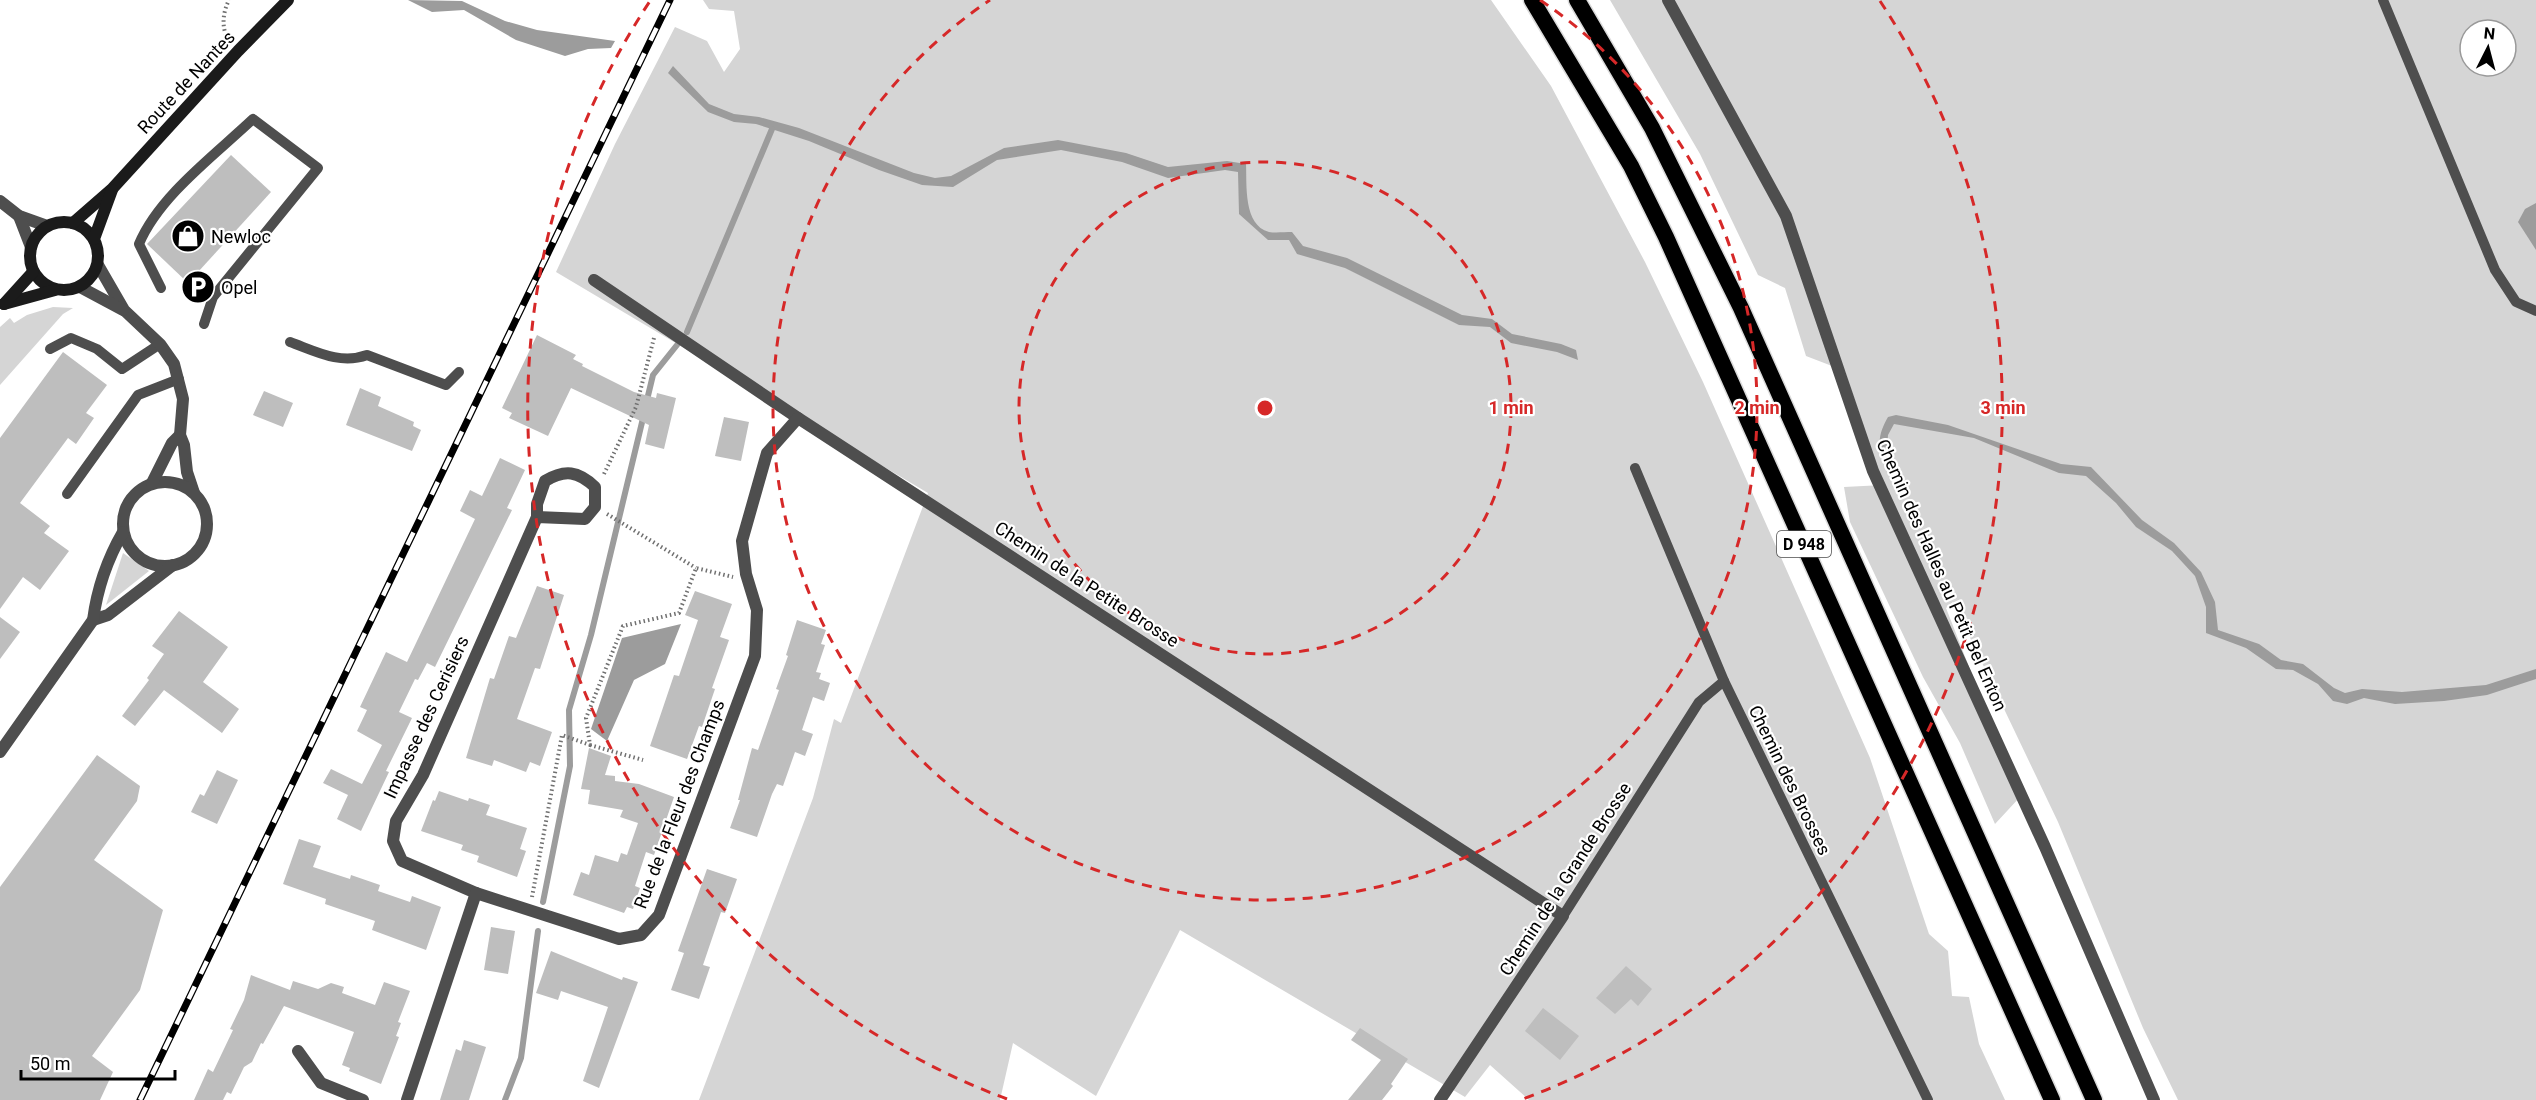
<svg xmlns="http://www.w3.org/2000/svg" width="2536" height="1100" font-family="Roboto,sans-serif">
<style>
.green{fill:#d5d5d5;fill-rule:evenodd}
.water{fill:#9c9c9c}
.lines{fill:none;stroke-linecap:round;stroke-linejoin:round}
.stream{stroke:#9c9c9c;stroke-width:6}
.building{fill:#bebebe}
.trunk-casing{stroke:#dbdbdb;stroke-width:19}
.path{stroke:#707070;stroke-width:4;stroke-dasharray:1.5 3;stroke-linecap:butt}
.service{stroke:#4e4e4e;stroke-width:10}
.minor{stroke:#4e4e4e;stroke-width:12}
.secondary{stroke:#1b1b1b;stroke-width:12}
.trunk{stroke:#000;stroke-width:16}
.rail-casing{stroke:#000;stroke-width:7}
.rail{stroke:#fff;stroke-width:4.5;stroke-dasharray:14;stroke-linecap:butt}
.ring{fill:none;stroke:#d62828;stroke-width:3;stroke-dasharray:10 8}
.labels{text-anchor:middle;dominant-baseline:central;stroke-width:4.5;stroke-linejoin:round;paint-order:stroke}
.shield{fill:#fff;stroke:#4c4c4c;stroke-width:1.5}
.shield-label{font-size:16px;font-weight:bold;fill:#000}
.street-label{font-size:18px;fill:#000;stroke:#fff}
.poi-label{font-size:18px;fill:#000;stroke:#fff;text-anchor:start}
.centre{fill:#d62828;stroke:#fff;stroke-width:3}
.ring-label{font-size:18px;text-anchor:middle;font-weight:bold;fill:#d62828;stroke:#fff;stroke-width:4.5;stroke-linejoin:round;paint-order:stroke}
</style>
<rect width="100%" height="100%" fill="#fff"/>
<g class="green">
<path d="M703,0H1491L1551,86L1645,262L1703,382L1870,758L1929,934L1948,951L1952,996L1969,997L1979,1044L2005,1100H1529L1490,1065L1465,1097L1180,930L1096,1096L1013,1043L1000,1100H699L813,798L834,719L841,723L928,493L556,272L615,144L675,27L707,41L724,72L740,49L734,11L709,9Z"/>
<path d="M1610,0H2536V1100H2178L2143,1028L2058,822L1953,602L1946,608L2020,797L1995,824L1960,743L1923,677L1850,522L1844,487L1883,485L1845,371L1806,356L1785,288L1758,275L1700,154ZM2470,30H2506V66H2470Z"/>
<path d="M53,307L73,308L63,314L0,385V327L10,318L14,323L27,315Z"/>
<path d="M123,553L149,571L106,605Z"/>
</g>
<g class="water">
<path d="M408,0L462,1L505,21L537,30L615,41L611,48L588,49L565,56L516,40L464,10L432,12Z"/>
<path d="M673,66L709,104L734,114L759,117L799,128L914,173L935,178L951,176L1004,148L1058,140L1126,153L1168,167L1227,161L1246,164C1247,184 1243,225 1269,232C1275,233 1285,232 1292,232L1303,246L1347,258L1462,315L1492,319L1512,334L1561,344L1576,350L1578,360L1557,352L1511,343L1490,327L1459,325L1345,268L1297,254L1289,240H1268L1239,214L1238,172L1225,170L1168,178L1122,162L1061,150L997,160L953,187L922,185L879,170L809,141L756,124L734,122L708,112L668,73Z"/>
<path d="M2536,203V250L2518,222L2525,209Z"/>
<path d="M1896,415L1948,425L2061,464L2091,467L2142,520L2174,543L2201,572L2215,602L2218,630L2259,644L2281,660L2303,664L2334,688L2345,693L2362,689L2402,692L2486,685L2536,669V679L2487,695L2444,701L2395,704L2364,698L2347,704L2333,701L2318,684L2293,670L2276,669L2246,648L2206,633V607L2195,576L2172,551L2136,527L2116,503L2086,476L2059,473L1974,438L1894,424L1888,435L1886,461C1876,445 1879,433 1888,417Z"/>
<path d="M681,624L665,664L634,680L607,741L591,729L622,638Z"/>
</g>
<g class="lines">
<g class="stream">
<path d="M687,332L772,129"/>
<path d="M646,404L653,375L677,345"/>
<path d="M543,902L570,766L569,710L591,635L644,414"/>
<path d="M505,1100L521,1058L538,931"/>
</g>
</g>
<g class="building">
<path d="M231,155L271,192L188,283L147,244Z"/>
<path d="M537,335L576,355L573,359L583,364L582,366L634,392L656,398L657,393L676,398L664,449L645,444L649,425L571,388L548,436L509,418L512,413L502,408Z"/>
<path d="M63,352L107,385L86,413L94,418L76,444L68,438L20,503L50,526L44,533L69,551L40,590L23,577L0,609V438Z"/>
<path d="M360,388L381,397L378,406L414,422L413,426L421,430L412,451L346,425Z"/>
<path d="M264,391L293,403L283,427L253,415Z"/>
<path d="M724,417L749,422L741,461L715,456Z"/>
<path d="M500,458L525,470L507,508L512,510L435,667L427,663L418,680L415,679L399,712L412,718L386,771L389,772L361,831L337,819L348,795L323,783L331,769L362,784L382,745L357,731L367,710L360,707L386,652L407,662L475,519L460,511L470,490L482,496Z"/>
<path d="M537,586L564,595L540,669L535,668L517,719L552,732L540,766L530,762L526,772L494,760L492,766L466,758L490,678L494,679L509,636L516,638Z"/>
<path d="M695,591L732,604L720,637L729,640L712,688L715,689L702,727L699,726L687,759L650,746L674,675L679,676L698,620L685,615Z"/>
<path d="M179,611L228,647L203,682L239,709L222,733L164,690L135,726L122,716L149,680L147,678L164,654L152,646Z"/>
<path d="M0,617L20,632L0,659Z"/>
<path d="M797,620L826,630L821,644L825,645L816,672L821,673L819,679L830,683L824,701L813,697L802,730L813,734L805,756L795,752L783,786L777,784L772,794L757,837L730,828L740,800H738L752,748L758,750L779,690L776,689L788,656L786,655Z"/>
<path d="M589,748L611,756L605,775L615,776V781L639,784L674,797L654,855L646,852L635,886L640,888L633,909L627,907L624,913L573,895L581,872L589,875L595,855L618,862L621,853L627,855L638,823L620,817L623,810L588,804L590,790L581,789Z"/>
<path d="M97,755L140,786L137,801L94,860L163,910L140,990L92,1056L113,1072L100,1100H0V887Z"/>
<path d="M217,770L238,780L217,824L191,812L200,794L204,796Z"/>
<path d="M439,791L468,801L469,798L490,805L486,815L527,828L520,849L526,851L517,877L477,862L479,856L461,850L463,845L421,831L433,800L435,801Z"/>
<path d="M299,839L321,846L313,867L350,879L351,875L380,885L378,891L410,902L412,896L441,907L426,950L372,930L375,921L325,904L326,899L283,884Z"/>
<path d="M707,869L737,879L725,913L721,912L703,965L710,967L699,999L671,990L684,953L678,951Z"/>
<path d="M491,927L515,931L508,974L484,970Z"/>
<path d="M551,951L622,980L623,977L638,982L599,1088L583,1081L608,1007L561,991L558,1000L536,993Z"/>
<path d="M1626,966L1652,989L1638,1006L1631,999L1615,1014L1596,998Z"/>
<path d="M251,975L290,990L293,981L318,989L331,983L344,987L342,993L375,1005L384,982L410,991L398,1022L401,1023L396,1036L399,1037L381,1084L349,1071L350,1068L342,1065L354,1032L284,1006L263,1044L261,1043L252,1062L244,1067L231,1094L227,1092L223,1100H194L208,1069L213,1072L233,1030L230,1029L244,1000Z"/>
<path d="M1543,1008L1579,1036L1560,1060L1525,1031Z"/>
<path d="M1360,1028L1408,1059L1391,1084L1393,1086L1382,1100H1348L1381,1060L1351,1040Z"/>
<path d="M464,1040L486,1047L469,1100H440L456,1049L461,1051Z"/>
</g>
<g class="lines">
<g class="trunk-casing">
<g id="trunk">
<path d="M1532,0L1631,166L1666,237L2052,1100"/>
<path d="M1577,0L1652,128L1741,308L2094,1100"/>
</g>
</g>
<g class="path">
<path d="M228,39C221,27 223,12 229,0"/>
<path d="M604,474L636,407L654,338"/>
<path d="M607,514L696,568"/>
<path d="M590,745L643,760"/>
<path d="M532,897L562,735L590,745L586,718L623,626L679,613L696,568L733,577"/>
</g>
<g class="service">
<path d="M2383,0L2495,270L2516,302L2536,311"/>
<path d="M161,288L139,244C159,196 215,155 253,119L318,168L213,297L204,324"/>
<path d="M290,342C315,351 340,365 367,355L446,385L459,372"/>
<path d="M50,349L71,338L97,349L122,369L160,344"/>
<path d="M1635,468L1724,681L1928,1100"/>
<path d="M67,494L138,395L179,379"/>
<path d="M1563,916L1699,702L1724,681"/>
</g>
<g class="minor">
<path d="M1668,0L1786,216L1873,471L2045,847L2154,1100"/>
<path d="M0,201L19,216L47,226"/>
<path d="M19,216L31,247"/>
<path d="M98,265L124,310L160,344L174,364L183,399L180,435L184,445L187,472L194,493"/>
<path d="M594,280L798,418L1563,916L1440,1100"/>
<path d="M80,287L123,310"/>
<circle cx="165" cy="524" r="42"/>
<path d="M152,483L172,443L180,435"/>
<path d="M537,517L585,519L595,507V487C578,471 565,469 545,481L537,504V517L423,775L396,821L393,841L402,861L476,893L619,939L641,935L659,915L755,656L757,610L746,574L742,541L767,453L798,418"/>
<path d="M93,620L108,615L173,565"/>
<path d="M0,752L93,620C97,590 108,558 123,532"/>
<path d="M298,1051L321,1083L363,1100"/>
<path d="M407,1100L476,893"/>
</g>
<g class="secondary">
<circle cx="64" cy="256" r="34"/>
<path d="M73,223L112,189L238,51L288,0"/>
<path d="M94,239L112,190"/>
<path d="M4,304L55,290"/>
<path d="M4,304L33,272"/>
</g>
<use href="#trunk" class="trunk"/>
<g class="rail-casing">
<path id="rail" d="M140,1100L670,0"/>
</g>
<use href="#rail" class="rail"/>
</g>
<g class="ring">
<circle cx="1265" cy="408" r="246"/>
<path d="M1540 0A492 492 0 1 1 990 0"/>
<path d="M1007 1099A738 738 0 0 1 650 1M1880 1A738 738 0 0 1 1523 1099"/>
</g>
<defs>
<g id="shop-disc" transform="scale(1.725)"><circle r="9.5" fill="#000" stroke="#fff"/><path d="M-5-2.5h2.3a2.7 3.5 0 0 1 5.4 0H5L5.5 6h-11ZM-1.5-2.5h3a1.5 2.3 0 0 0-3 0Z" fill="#fff"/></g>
<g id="parking-disc" transform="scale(1.725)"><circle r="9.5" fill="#000" stroke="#fff"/><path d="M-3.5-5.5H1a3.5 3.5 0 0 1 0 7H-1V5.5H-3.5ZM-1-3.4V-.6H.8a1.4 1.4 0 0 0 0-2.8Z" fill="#fff"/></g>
</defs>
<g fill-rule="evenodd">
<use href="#shop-disc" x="188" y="236"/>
<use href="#parking-disc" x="198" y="287"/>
</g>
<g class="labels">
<rect class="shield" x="1777" y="531" width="54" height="26" rx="4.5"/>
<g class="shield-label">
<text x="1804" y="544">D 948</text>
</g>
<g class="street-label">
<text transform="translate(186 82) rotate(-47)">Route de Nantes</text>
<text transform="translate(1942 575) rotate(66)">Chemin des Halles au Petit Bel Enton</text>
<text transform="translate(1087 584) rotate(33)">Chemin de la Petite Brosse</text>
<text transform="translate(426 717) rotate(-65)">Impasse des Cerisiers</text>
<text transform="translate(1790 780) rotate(64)">Chemin des Brosses</text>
<text transform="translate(679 804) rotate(-69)">Rue de la Fleur des Champs</text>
<text transform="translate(1565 879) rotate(-57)">Chemin de la Grande Brosse</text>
</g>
<g class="poi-label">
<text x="211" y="236">Newloc</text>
<text x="221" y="287">Opel</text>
</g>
</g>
<circle cx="1265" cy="408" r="9" class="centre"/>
<g class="ring-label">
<text x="1511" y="414">1 min</text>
<text x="1757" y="414">2 min</text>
<text x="2003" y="414">3 min</text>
</g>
<g transform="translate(2488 48) rotate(6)"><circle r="28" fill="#ffffff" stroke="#999999" stroke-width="1.5"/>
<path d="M0-4.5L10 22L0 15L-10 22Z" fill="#000000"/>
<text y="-9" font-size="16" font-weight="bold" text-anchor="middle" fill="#000000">N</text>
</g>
<path d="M21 1070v9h154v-9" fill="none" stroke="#000000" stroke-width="3"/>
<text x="30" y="1070" font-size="18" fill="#000000" stroke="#ffffff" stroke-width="4.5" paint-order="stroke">50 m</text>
</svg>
